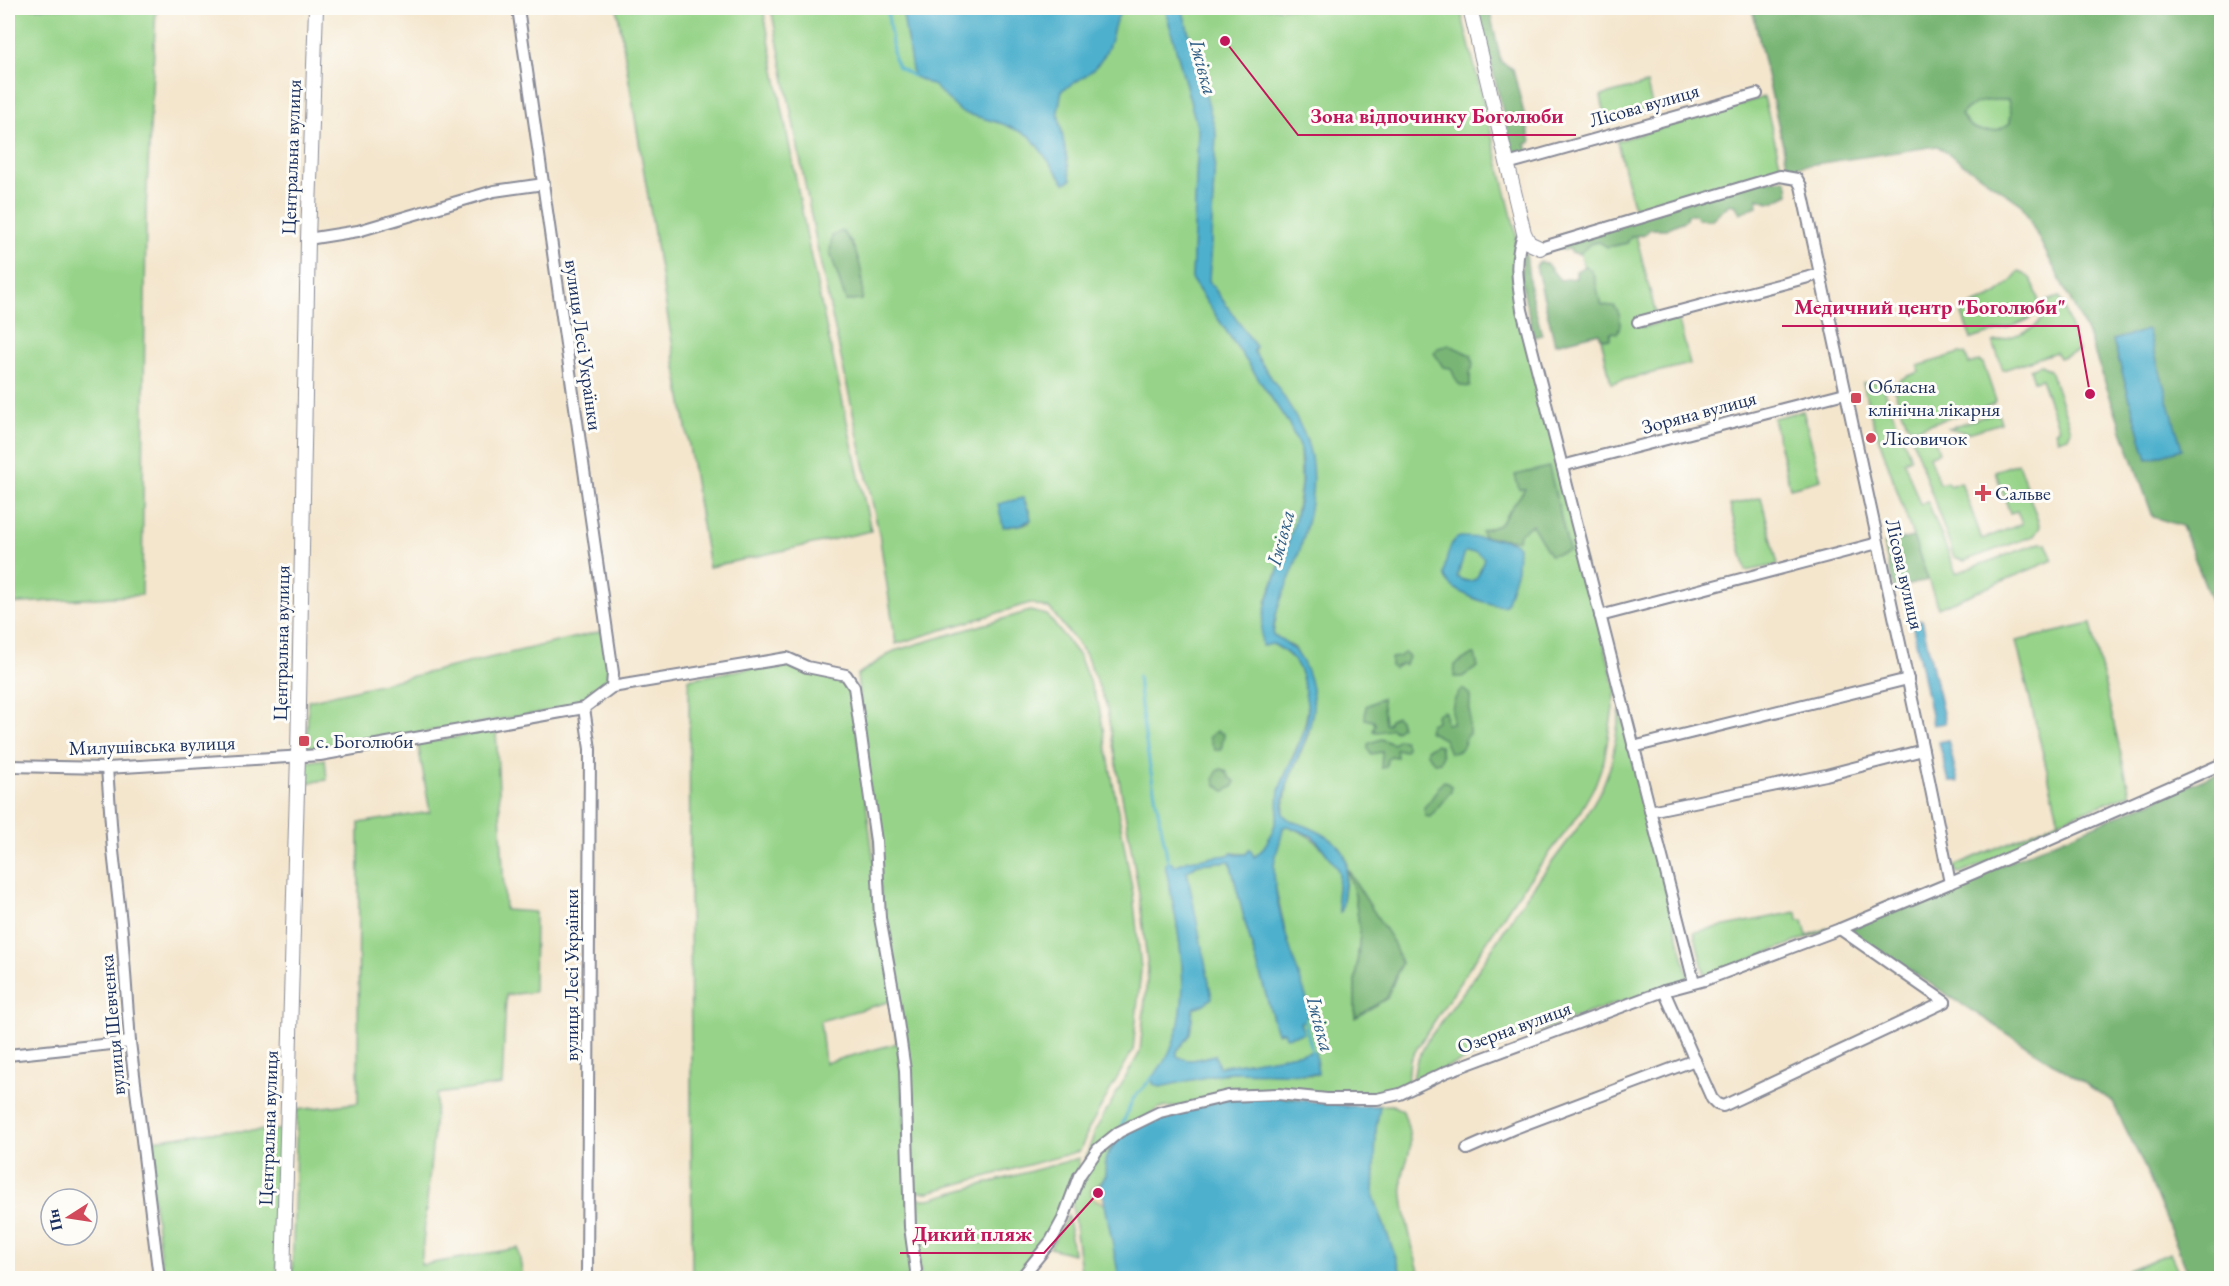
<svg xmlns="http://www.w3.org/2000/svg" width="2229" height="1286" font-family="'EB Garamond',serif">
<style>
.green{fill:#97d489;stroke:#598274;stroke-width:1.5;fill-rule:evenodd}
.forest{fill:#79b675;stroke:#4a726a;stroke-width:1.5;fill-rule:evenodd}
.sand{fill:#eeda9e;stroke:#84847e;stroke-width:1.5}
.water{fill:#4eb0cd;stroke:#347096;stroke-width:1.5;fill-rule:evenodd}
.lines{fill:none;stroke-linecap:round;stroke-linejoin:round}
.stream{stroke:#4eb0cd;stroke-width:3}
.minor-casing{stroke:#888a96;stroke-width:14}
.tertiary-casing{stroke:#888a96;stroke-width:16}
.minor{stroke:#fff;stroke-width:10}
.tertiary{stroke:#fff;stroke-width:14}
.poi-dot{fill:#d1495b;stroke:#fdfcf7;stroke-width:2}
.labels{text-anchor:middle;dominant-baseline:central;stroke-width:6;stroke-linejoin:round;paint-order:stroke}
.street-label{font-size:20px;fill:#1b2f5e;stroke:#fdfcf7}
.poi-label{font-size:20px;fill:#1b2f5e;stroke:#fdfcf7;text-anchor:start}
.water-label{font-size:21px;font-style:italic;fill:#2d5c85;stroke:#fdfcf7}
.leader{fill:none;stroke:#c2185b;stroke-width:2}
.callout-dot{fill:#c2185b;stroke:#fdfcf7;stroke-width:2}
.callout-label{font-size:21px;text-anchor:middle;font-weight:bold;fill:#c2185b;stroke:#fdfcf7;stroke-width:6;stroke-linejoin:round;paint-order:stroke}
</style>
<rect width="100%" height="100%" fill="#fdfcf7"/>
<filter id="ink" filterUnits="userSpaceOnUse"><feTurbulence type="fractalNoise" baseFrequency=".0167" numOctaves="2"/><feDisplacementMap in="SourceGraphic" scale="12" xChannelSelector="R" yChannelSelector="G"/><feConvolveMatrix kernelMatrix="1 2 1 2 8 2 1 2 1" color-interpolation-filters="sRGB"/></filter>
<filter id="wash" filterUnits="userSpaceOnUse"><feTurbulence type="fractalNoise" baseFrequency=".008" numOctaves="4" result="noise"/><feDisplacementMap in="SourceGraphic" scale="24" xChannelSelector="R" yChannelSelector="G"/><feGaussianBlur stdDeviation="1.35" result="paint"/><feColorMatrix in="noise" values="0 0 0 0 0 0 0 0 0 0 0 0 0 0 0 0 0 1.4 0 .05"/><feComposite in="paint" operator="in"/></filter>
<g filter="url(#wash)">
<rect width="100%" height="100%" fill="#f4e6cd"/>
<g class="green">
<path d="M8,8H156L146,209L142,595L8,604Z"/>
<path d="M617,8H763L810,253L871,531L709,567Z"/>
<path d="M771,8H902L907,39L1068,8H1165L1198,130L1192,280L1289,424L1300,449L1301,484L1294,526L1266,602L1273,644C1295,657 1301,665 1305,691C1306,698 1309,706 1307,713C1303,741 1287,765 1279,791C1278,797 1279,803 1278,809C1277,825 1267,849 1254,857L1250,850L1246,854L1231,853L1229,855L1174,866L1165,864C1177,922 1200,1015 1162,1066L1225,1074L1229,1072H1287L1311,1075L1318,1074L1315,1051L1218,1067L1215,1055C1202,1058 1189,1064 1177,1056V1051L1190,1034L1193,1008L1204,1004L1187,871L1198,864L1230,861L1245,922L1277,1033L1285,1031L1286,1036L1305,1019L1275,885L1273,865L1283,827L1288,826C1308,835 1316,839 1329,857C1333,862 1338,867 1339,874C1341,887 1336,896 1340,912L1342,910C1343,896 1347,881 1347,867C1347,839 1309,827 1287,819L1283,814L1288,782L1309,733L1310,681L1295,648L1273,635L1278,605L1294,566L1305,532L1307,441L1281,393L1254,352L1256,347L1209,281L1216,133L1182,8H1460L1516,233L1513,280L1616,691L1604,760L1595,785L1577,817L1516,897L1422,1040L1410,1060L1408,1081L1398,1087L1374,1093L1327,1095L1159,1108L1085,1161L1095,1131L1140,1052L1148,969L1139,893L1106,704L1085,653L1050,609L1030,603L896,644L879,533L818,251ZM842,231L852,243L863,280L862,300L846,301L830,252ZM1025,501L1030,513L1029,523L1008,527ZM1349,871L1401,963L1387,998L1355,1017V984L1360,934L1355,895Z"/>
<path d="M1647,84L1653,110L1606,122L1601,96Z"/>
<path d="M1764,97L1782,171L1635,213L1617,141Z"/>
<path d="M1994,100H2008L2011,113L2010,123C1992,136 1972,134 1961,115C1970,104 1979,101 1994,100Z"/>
<path d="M1636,235L1656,315L1644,327L1678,318L1690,364L1611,383L1601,338L1606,339L1613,332C1608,320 1599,307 1597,295C1594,281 1595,273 1583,264L1579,247L1599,242L1614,246L1627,243L1631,236Z"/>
<path d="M2019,272C2030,275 2033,281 2036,292C2040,301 2040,310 2032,317C2023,325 1984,335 1971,339L1962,314L1967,307C1991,299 2004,292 2019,272Z"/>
<path d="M2060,297L2079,351L2059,358L2056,352L2003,370L1993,342C2016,335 2048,330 2047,301Z"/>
<path d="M1960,353L1965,354L1969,364L1979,361L1983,363L1996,401L1994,404L1916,428L1908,426L1893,387C1897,378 1910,376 1919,372L1918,366Z"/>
<path d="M2041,365L2050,370L2071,430L2068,437L2058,440L2055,431L2059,429L2041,379L2034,381L2030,369Z"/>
<path d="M1875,382L1882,386L1911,458L1904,461L1920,504L1928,502L1956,573L2040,543L2046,544L2053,560L1938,608L1869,410L1863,383Z"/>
<path d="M1803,411L1821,480L1790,488L1773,418Z"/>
<path d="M1998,412L2001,423L1968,433L1949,428Z"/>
<path d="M1919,436L1934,438L1939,452L1929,456L1939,484L1947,482L1949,486L1961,482L1982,539L2022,524L2017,511L2010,513L1995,471L2018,463L2040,527L2034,536L1964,561L1954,557L1912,438Z"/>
<path d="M1761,497L1778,565L1746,571L1730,505Z"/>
<path d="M1030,611L1047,615L1079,656L1099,706L1133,894L1141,969L1133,1050L1089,1128L1080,1151L929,1192H913L857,675L894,651Z"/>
<path d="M2091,624L2130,794L2059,821L2062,830L1960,874L1956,872L1954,866L2059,821L2016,641Z"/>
<path d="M603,631L609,679L600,693L580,706L319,750L307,746L308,701Z"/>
<path d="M785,662L844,677L851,688L892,1001L820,1021L825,1063L898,1043L901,1070L914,1278H692L689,679Z"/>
<path d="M1620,710L1689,980C1595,1008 1504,1043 1413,1081L1416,1063L1427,1041L1467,987L1523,901L1583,821L1602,788L1612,762Z"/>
<path d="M496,730L505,910L535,912L534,992L506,995L502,1085L437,1094L421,1265L518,1248L523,1278H292L297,1110L358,1103L359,823L430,812L418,744Z"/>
<path d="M325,759L327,780L304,783L305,762Z"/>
<path d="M1797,912L1798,920H1803L1807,936L1827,928L1828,930L1705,976L1694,932Z"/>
<path d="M1325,1104L1348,1106L1392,1105L1403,1111C1407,1122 1411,1135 1410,1147C1409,1159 1402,1170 1402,1183C1403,1211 1413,1252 1421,1278H1403L1374,1197L1376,1128L1379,1107L1161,1115Z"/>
<path d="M282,1130L277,1278H163L146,1141L212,1132Z"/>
<path d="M1121,1135C1116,1141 1109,1149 1107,1156C1100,1175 1114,1174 1091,1190L1092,1198L1105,1204L1120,1278H1082L1072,1202L1076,1189L1101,1152Z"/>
<path d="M1079,1158L1077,1175L1049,1240L1018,1278H921L913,1227V1199H930Z"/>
<path d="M1068,1215L1073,1254L1050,1248Z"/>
<path d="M2170,1253L2181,1278H2109Z"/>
</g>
<g class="forest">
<path d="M1477,8H1489L1501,62L1513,69L1531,142L1526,144L1528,152L1521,154L1513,152Z"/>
<path d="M1752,8H2221V625L2182,526L2153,517L2087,332L2021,204L1937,146L1788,168ZM1994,100H2008L2011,113L2010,123C1992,136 1972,134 1961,115C1970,104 1979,101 1994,100ZM2148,330L2181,449L2147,459L2113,340Z"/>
<path d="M1785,179L1788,185L1789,194C1774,200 1775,206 1758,198L1757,206L1740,213L1736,206L1730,204L1711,220L1698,219L1695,215H1687L1686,220L1666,229H1650L1644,235L1631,236L1627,243L1607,247L1599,242L1591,243L1579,254L1571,252L1570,249L1563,250L1557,246L1556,239L1563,235H1571C1579,223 1598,227 1610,221C1614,219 1618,216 1623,215C1632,213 1637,214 1644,207L1654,209L1661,204L1666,207L1680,202L1686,197C1701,202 1714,189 1727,185C1743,181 1768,181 1785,179Z"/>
<path d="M842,231C860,250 864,275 862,300L846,301L830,252L832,236Z"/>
<path d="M1523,253L1526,254L1531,294L1542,335L1534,337L1521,281Z"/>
<path d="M1540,262L1546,263L1560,280L1576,278V271L1586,266C1599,275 1595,292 1602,305L1614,306C1621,314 1622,324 1617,333L1613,332L1610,334V339L1601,338L1599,333L1555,344L1536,266Z"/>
<path d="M1449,345L1471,355L1473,365L1470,373V386C1457,389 1455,378 1451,368L1443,367L1434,353L1438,348Z"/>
<path d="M1549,467L1569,551L1550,555L1532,525L1520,533L1518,540L1483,537L1482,531L1499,525L1525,489H1519L1515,475Z"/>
<path d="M1913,537L1928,580L1894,589L1884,544Z"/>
<path d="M1404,653L1407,654L1409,657L1405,666L1402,664L1394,668L1391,666V658L1399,657Z"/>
<path d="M1472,654H1475L1478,667L1462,677H1454L1455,665Z"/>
<path d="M1463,689L1470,695L1469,734L1466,736C1464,747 1462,752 1450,753L1444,739L1428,731L1430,724L1437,721L1436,715L1442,711L1445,712L1446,724L1452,723C1452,708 1451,699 1463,689Z"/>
<path d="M1382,698L1385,724L1388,725L1390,720L1396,716L1399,719L1401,727L1396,731L1391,728C1387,731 1378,733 1373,731L1375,724L1373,721L1365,719L1366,706Z"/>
<path d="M1217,731L1224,734L1221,750H1215L1209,737Z"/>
<path d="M1381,739L1393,744L1398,739L1404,740L1407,748L1404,751L1396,749L1397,757L1391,756L1387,759L1386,767L1381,768L1382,752L1371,754L1368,749V744Z"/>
<path d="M1436,744L1440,746L1442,756L1440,762L1435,763L1427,754V749Z"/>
<path d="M1222,769L1226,771L1230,778L1235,781L1234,786L1225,791L1216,785L1214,778L1218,770Z"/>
<path d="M2221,772V1278H2190L2145,1168L2112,1101L1847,930Z"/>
<path d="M1444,781L1451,786V791L1430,817L1425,816L1424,807C1434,799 1436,787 1444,781Z"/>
<path d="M1347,869L1393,942L1401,963L1387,998L1355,1018V984L1360,934L1355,895Z"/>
</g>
<path class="sand" d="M1101,1183L1105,1204L1092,1198L1091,1189Z"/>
<g class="water">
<path d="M902,8H1126C1111,19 1115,35 1107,50C1098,70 1080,80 1062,90L1058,112L1071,180L1065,183L1030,136L1003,124L961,112L934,86L913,76Z"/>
<path d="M1165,8H1182L1216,133L1209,281L1256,347L1254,349V352C1272,380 1294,408 1306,439C1321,478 1308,527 1295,565C1286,589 1274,609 1273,635C1291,644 1299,652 1307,671C1330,731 1282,760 1283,814C1289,822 1299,823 1308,827C1360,849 1345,865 1342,910L1340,912L1337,898L1339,875L1337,868L1318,842L1312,836L1288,826L1283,827C1282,841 1274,854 1274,868C1274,910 1298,971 1311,1012L1300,1023L1304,1033L1286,1037L1284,1031L1277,1033L1245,922L1230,861L1198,864L1187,871L1212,998L1204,1004L1193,1008L1190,1034L1177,1051V1056C1189,1064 1202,1058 1215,1055L1219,1067L1315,1051L1318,1074L1229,1072L1160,1087L1153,1084L1152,1077C1203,1024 1178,929 1165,864L1172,862L1174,866L1189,860L1229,855L1234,853L1235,855L1246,854L1250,849L1254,857C1266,850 1277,824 1278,810C1279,803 1278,797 1279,791C1286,768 1309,733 1308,709C1307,701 1305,694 1304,686C1301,665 1292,654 1273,644L1262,646C1259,624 1267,599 1275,579C1290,538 1308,494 1300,449C1298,441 1292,432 1289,424L1192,280L1198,130Z"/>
<path d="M2148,330L2182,449L2147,459L2113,340Z"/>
<path d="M1023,498L1030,514L1031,520L1020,525L1003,527L998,504Z"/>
<path d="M1461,537C1475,538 1509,536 1518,546L1517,569L1506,605C1494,609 1449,591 1445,577C1443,570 1446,562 1448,554C1451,546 1451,539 1461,537ZM1465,552H1476L1484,558C1479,573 1478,589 1457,577Z"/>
<path d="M1922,620L1945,723L1933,725L1912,622Z"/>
<path d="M1948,740L1958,782H1949L1939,742Z"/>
<path d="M1278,1097L1348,1106H1380L1376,1128L1374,1197L1403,1278H1119L1101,1183L1106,1175V1157L1121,1135L1161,1115L1229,1099Z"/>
</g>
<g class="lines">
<g class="stream">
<path d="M887,8L894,58L898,67L913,76"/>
<path d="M1138,676C1143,741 1157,804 1169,867"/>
<path d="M1304,1018L1313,1055"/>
<path d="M1122,1125L1133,1099L1153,1077"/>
</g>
</g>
</g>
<g filter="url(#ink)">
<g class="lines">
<g class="minor-casing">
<g id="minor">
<path d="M518,8L613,673L612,687L584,708L590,749L587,1278"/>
<path d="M1507,164L1757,94"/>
<path d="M1524,233C1513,259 1518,283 1522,310L1694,982"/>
<path d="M308,239L358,231L494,191L544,184"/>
<path d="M1540,248L1780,176L1797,179L1801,186L1923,750L1950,883"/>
<path d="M1638,322L1820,274"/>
<path d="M1562,466L1845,393"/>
<path d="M1600,616L1878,543"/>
<path d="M612,687L787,658L807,667L846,675L854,687L876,841L880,918L895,1001L905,1070L910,1227L917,1278"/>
<path d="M1633,747L1908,679"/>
<path d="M8,766L107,768L320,755L584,708"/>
<path d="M107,768L113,851L122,932L130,1042L159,1278"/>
<path d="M1650,811L1826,775L1923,750"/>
<path d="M1840,929L1945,1002"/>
<path d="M1664,991L1712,1099L1717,1104L1723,1106L1945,1002"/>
<path d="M8,1055L130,1042"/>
<path d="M1467,1149L1515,1128L1695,1060"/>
<path d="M1021,1278L1051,1241L1063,1219L1079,1176L1098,1149L1119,1132L1160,1112L1228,1096L1278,1094L1327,1099H1377L1400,1094L1446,1072L1664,991L1705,980L1840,929L1974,873L2222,764"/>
</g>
</g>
<g class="tertiary-casing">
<g id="tertiary">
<path d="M1470,8L1524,233L1529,243L1540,248"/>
<path d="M283,1278L298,755L308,239L316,8"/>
</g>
</g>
<use href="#minor" class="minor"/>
<use href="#tertiary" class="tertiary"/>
</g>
</g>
<g class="poi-dot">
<rect x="1850" y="392" width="12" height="12" rx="3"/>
<circle cx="1871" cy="438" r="6"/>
<path d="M1980 484h6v6h6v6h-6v6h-6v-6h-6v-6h6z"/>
<rect x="298" y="735" width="12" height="12" rx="3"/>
</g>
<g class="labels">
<g class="street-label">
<text transform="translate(1644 105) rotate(-16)">Лісова вулиця</text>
<text transform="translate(291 157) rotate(-88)">Центральна вулиця</text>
<text transform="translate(584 345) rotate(82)">вулиця Лесі Українки</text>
<text transform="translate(1699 412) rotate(-15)">Зоряна вулиця</text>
<text transform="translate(1905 574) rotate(77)">Лісова вулиця</text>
<text transform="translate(281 643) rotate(-89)">Центральна вулиця</text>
<text transform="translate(152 745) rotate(-2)">Милушівська вулиця</text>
<text transform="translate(571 975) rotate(-90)">вулиця Лесі Українки</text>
<text transform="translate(112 1025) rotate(-95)">вулиця Шевченка</text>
<text transform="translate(1514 1027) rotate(-20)">Озерна вулиця</text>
<text transform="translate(268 1128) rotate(-88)">Центральна вулиця</text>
</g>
<g class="poi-label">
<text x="1868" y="386">Обласна<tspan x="1868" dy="23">клінічна лікарня</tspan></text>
<text x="1883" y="438">Лісовичок</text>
<text x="1995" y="493">Сальве</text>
<text x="316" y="741">с. Боголюби</text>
</g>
<g class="water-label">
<text transform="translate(1204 67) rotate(75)">Іжівка</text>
<text transform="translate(1280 538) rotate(-75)">Іжівка</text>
<text transform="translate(1321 1024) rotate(75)">Іжівка</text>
</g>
</g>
<path class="leader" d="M1225 41L1298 135H1576M2090 394L2078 326H1782M1098 1193L1044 1253H900"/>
<g class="callout-dot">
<circle cx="1225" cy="41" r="6"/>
<circle cx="2090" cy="394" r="6"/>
<circle cx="1098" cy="1193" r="6"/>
</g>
<g class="callout-label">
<text x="1437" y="123">Зона відпочинку Боголюби</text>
<text x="1930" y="314">Медичний центр "Боголюби"</text>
<text x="972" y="1241">Дикий пляж</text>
</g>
<rect width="2229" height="1286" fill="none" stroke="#fdfcf7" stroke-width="30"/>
<g transform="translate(69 1217) rotate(258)"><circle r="28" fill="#fdfcf7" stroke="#a3aaba" stroke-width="1.5"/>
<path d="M0-4.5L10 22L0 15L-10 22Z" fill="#d1495b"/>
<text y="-9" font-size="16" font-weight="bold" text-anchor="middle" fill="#1b2f5e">Пн</text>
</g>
</svg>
